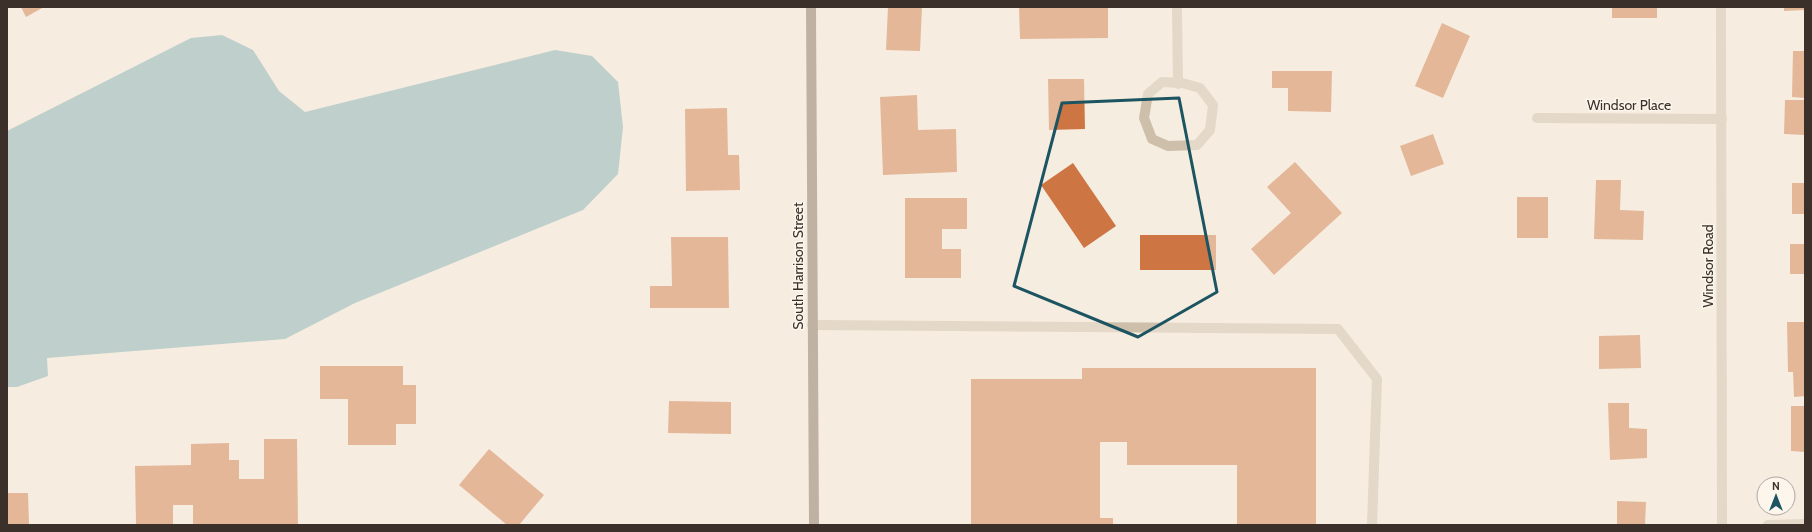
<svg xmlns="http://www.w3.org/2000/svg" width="1812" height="532" font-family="Cabin,sans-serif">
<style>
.water{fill:#7cacb4}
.building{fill:#ce7544}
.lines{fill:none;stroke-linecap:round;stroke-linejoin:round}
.minor{stroke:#cebfaa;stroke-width:10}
.major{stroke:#7e6a5a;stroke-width:10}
.marked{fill:none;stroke:#1c5461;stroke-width:3;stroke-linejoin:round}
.labels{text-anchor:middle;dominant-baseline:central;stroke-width:3;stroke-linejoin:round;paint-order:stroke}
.street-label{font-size:14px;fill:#3b312a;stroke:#fcf6ed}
</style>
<rect width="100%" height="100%" fill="#f5ede0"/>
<path class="water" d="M222,35L253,50L279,91L305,112L555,50L592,56L618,82L623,127L618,174L583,210L355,303L285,339L47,358L48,376L17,387H7V131L191,38Z"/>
<g class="building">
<path d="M21,7H44L26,17Z"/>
<path d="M888,7H922L920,51L886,50Z"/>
<path d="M1019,7H1108V38L1020,39Z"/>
<rect x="1612" y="7" width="45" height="11"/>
<path d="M1784,7H1805V10L1784,11Z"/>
<path d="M1442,23L1470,36L1443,98L1415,86Z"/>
<path d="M1793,51H1805V98L1792,97Z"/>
<path d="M1272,71H1332L1331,112L1288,111V88H1272Z"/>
<path d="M1048,79H1084L1085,129L1049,130Z"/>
<path d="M917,95L918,130L956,129L957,172L883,175L880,97Z"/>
<path d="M1785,100H1805V135L1784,134Z"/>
<path d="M727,108L728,155H739L740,190L686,191L685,109Z"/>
<path d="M1433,134L1444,164L1411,176L1400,146Z"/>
<path d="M1295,162L1342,213L1274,275L1251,249L1291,213L1267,187Z"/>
<path d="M1073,163L1116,226L1084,248L1041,185Z"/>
<path d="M1596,180H1621L1620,210L1644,211L1643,240L1594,239Z"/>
<rect x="1792" y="183" width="13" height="31"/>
<rect x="1517" y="197" width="31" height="41"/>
<path d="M905,198H967V229H942V249H961V278H905Z"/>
<rect x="1140" y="235" width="76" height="35"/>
<path d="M671,237H728L729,308H650V286H672Z"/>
<rect x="1790" y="244" width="15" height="30"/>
<path d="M1787,322H1805V396L1794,397L1793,372H1788Z"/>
<path d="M1640,335L1641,368L1599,369V336Z"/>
<path d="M320,366H403V385H416V424H396V445H348V399H320Z"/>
<path d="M1082,368H1316V525H1237V465H1127V442H1100V518H1113V525H971V379H1082Z"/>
<path d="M669,401L731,402V434L668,433Z"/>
<path d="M1608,403H1629V428L1647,429V458L1610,460Z"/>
<path d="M1791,406H1805V452L1791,451Z"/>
<path d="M264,439H297L298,525H193V505H173V525H136L135,466L191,465V444L229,443V460H239V479H264Z"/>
<path d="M489,449L544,495L519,525H507L459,485Z"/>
<path d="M7,493H28L29,525H7Z"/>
<path d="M1617,501L1646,502L1645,525H1617Z"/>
</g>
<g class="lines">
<g class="minor">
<path d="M1177,7L1178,84"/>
<path d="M1721,7L1722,525"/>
<path d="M1162,82L1182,83L1200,88L1213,105L1210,130L1197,145L1168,146L1152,139L1144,118L1148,94Z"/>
<path d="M1537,118L1722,119"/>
<path d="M812,325L1338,329L1377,379L1372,525"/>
<path d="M1768,525L1805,524"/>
</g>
<path class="major" d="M811,7L814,525"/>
</g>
<path d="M0 0H1812V532H0ZM1179,98L1217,292L1138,337L1014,286L1062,103Z" fill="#f5ede0" fill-opacity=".55" fill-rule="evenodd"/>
<path class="marked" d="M1179,98L1217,292L1138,337L1014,286L1062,103Z"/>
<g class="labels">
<g class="street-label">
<text x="1629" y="105">Windsor Place</text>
<text transform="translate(798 266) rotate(-90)">South Harrison Street</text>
<text transform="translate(1708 266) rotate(-90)">Windsor Road</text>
</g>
</g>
<rect width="1812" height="532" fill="none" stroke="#3b312a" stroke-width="16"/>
<g transform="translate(1776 496)"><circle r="19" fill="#fcf6ed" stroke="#afa79f"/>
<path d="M0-3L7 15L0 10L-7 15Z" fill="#1c5461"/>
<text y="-6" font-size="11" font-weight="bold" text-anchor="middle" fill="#3b312a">N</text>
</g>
</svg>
